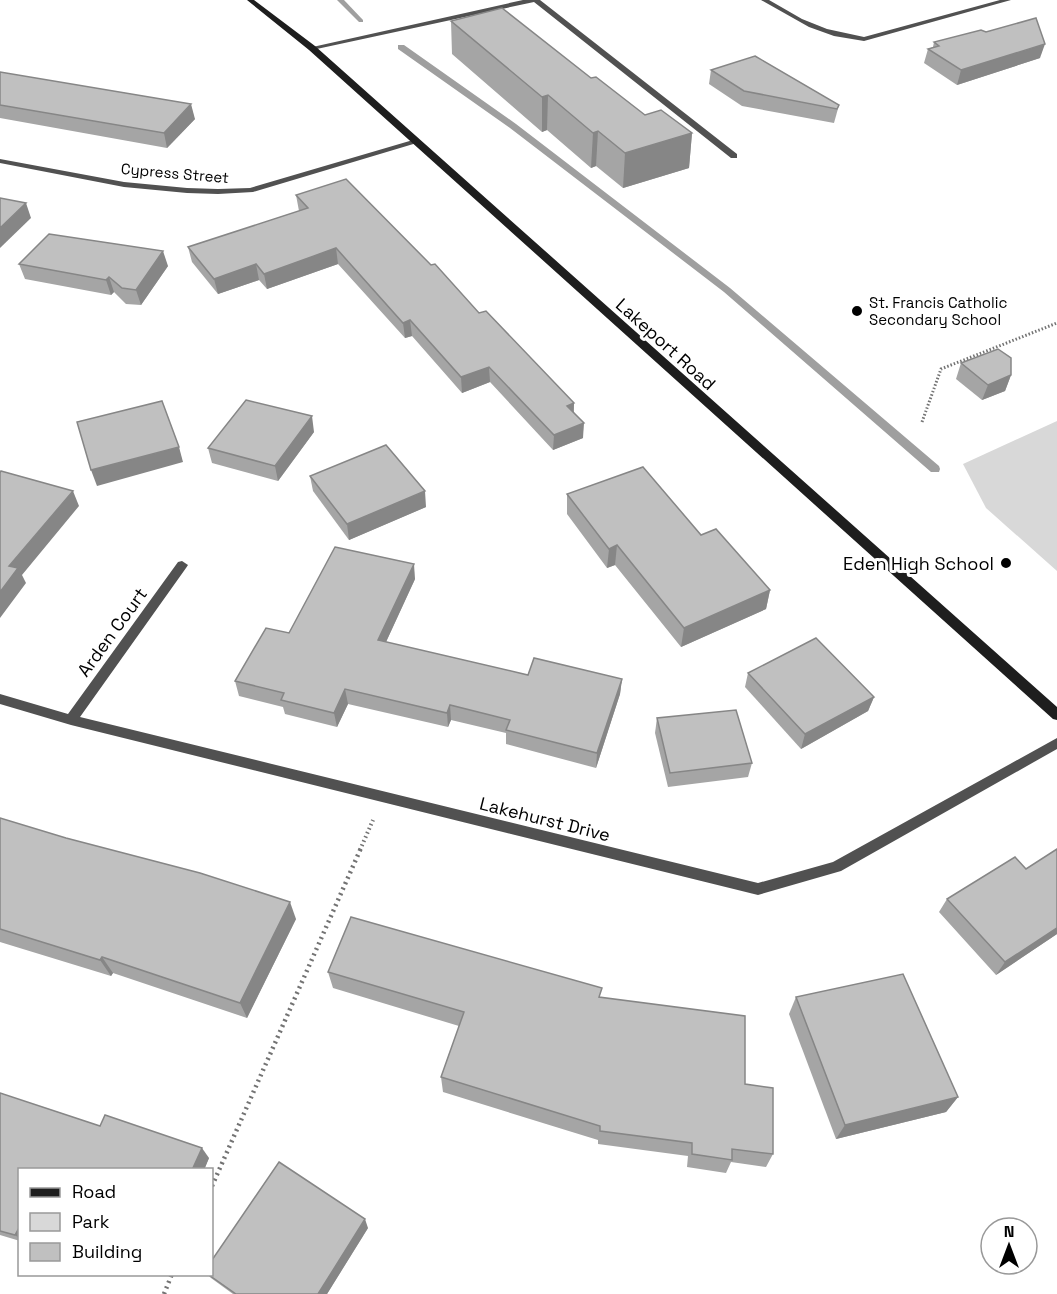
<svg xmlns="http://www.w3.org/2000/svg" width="1057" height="1294" font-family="'Space Grotesk',sans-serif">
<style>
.green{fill:#d8d8d8}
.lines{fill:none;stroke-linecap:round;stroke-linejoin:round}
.stream{fill:#9f9f9f;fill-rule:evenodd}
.path-far2{stroke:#737373;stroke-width:3;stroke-dasharray:1.5 2;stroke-linecap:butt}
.path-far1{stroke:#737373;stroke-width:4;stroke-dasharray:1.5 3;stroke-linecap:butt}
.path{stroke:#737373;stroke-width:4.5;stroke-dasharray:2 4;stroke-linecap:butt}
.minor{fill:#515151;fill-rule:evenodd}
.secondary{fill:#1e1e1e;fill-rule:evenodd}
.wall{fill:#a5a5a5}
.shaded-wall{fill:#868686}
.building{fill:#c0c0c0;stroke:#868686;stroke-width:1.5}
.poi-dot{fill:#000;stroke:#fff;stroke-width:2}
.labels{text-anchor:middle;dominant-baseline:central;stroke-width:6;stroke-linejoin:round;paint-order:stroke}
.far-street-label{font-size:15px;fill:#000;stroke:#fff}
.far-poi-label{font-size:15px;fill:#000;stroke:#fff;text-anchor:start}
.street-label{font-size:18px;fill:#000;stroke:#fff}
.poi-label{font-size:18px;fill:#000;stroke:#fff;text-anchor:end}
</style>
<rect width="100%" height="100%" fill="#fff"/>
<path class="green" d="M1057,421V571L986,508L963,464Z"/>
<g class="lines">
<g class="stream">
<path d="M337,0H344L363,20V22H359Z"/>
<path d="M398,45H404L516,124L730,288L939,466L940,469L939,472H931L724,292L510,128L398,49Z"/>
</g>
<path class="path-far2" d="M922,422L941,369L1057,323"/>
<path class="path-far1" d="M360,850L373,820"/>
<g class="path">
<path d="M212,1186L361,848"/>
<path d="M164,1294L172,1274"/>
</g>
<g class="minor">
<path d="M523,0H540L737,154V158H731L534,2L312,50L308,48Z"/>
<path d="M761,0H769L802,19L827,29L864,37L1000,0H1011L864,41L834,36L809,27Z"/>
<path d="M413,140L420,142L253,192L218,194L187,193L124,187L0,163V159L124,182L187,188L218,189L250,188Z"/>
<path d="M182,561L188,565L186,568L80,717L758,883L833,862L1057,738V749L841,871L758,895L71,725L0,704V694L68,714L178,562Z"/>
</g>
<path class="secondary" d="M247,0H254L315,46L1057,707V720L1053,719L309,50Z"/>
</g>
<g class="wall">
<path d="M451,21L591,78L645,115L692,133L689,168L623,188L596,166L591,168L547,130L542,132L452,54Z"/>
<path d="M934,42L1040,58L957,85L924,63L928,49L933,47Z"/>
<path d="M711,70L839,105L834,123L742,106L709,84Z"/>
<path d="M0,72L195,119L167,148L0,118Z"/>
<path d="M296,195L479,313L574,403V412L583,438L553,450L490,382L462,393L412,336L405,338L338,264L267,289L259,280L218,294L192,262L188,247L299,211Z"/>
<path d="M19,264L168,266L141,305L126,304L114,292L111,295L25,279Z"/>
<path d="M961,363L1011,375L1005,391L982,400L956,379Z"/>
<path d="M314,432L278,481L212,463L208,448Z"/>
<path d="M310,476L426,507L349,540L313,491Z"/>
<path d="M567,494L701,535L770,590L766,609L681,647L615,565L607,568L567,514Z"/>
<path d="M415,579L386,642L528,675L622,679L620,694L596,768L506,744V733L451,720L448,727L348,704L337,727L285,714L283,707L239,696L235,681L289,633Z"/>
<path d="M748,673L874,697L868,711L801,749L745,687Z"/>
<path d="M657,718L752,763L748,777L668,787L655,733Z"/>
<path d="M0,818L296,919L247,1018L113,973L111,976L0,942Z"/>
<path d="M1057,849V934L996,975L939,912L947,899L1026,869Z"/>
<path d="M328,972L601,997L745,1084L773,1154L766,1167L731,1162L726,1173L687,1167L688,1156L598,1144V1140L443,1092L441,1077L459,1026L333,988Z"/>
<path d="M796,997L958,1097L946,1112L836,1139L789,1014Z"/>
<path d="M0,1093L100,1126L209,1158L204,1170H20V1241L0,1235Z"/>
<path d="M368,1228L327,1294H233L211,1278L208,1275H212Z"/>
</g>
<g class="shaded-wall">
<path d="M1045,44L1040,58L957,85L961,70Z"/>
<path d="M548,95L547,130L542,132V97Z"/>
<path d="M191,104L195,119L167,148L164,133Z"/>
<path d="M598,131L596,166L591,168L593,133Z"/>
<path d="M692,133L689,168L623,188L625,153Z"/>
<path d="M26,203L31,218L0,248V228Z"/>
<path d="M336,248L338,264L267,289L264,274Z"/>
<path d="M163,251L168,266L141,305L136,290Z"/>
<path d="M256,264L259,280L218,294L214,279Z"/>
<path d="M109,277L114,292L111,295L106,280Z"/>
<path d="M410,320L412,336L405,338L403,323Z"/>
<path d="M489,367L490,382L462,393L461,377Z"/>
<path d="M1011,375L1005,391L982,400L988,385Z"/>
<path d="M574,403L573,419L567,406Z"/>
<path d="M312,416L314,432L278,481L275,466Z"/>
<path d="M584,423L583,438L553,450L554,435Z"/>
<path d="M179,447L183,462L97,486L91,470Z"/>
<path d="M73,491L79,506L22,575L26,583L0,618V592L9,566Z"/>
<path d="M425,491L426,507L349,540L347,524Z"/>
<path d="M617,545L615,565L607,568L609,549Z"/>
<path d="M414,564L415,579L380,655L378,640Z"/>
<path d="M770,590L766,609L681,647L684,628Z"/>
<path d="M622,679L620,694L596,768L597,753Z"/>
<path d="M345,689L348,704L337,727L334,713Z"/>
<path d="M874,697L868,711L801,749L805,734Z"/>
<path d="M450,705L451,720L448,727L447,713Z"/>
<path d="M290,902L296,919L247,1018L240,1003Z"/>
<path d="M1057,928V934L996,975L1005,962Z"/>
<path d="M102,957L113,973L111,976L100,960Z"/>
<path d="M958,1097L946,1112L836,1139L845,1125Z"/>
<path d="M202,1148L209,1158L204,1170H192Z"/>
<path d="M365,1219L368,1228L327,1294H318Z"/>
<path d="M20,1226V1239L15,1235Z"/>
</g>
<g class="building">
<path d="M502,8L591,78L596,77L645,115L661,110L692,133L625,153L598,131L593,133L548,95L542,97L451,21Z"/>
<path d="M1036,18L1045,44L961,70L928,49L939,46L934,42L981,30L986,32Z"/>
<path d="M755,56L839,105L837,109L744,91L711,70Z"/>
<path d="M0,72L191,104L164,133L0,105Z"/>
<path d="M346,179L431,265L435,264L479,313L486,311L574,403L567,406L584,423L554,435L489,367L461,377L410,320L403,323L336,248L264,274L256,264L214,279L188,247L308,208L296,195Z"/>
<path d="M0,198L26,203L0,228Z"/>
<path d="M49,234L163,251L136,290L122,288L109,277L106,280L19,264Z"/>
<path d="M998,349L1011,358V375L988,385L961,363Z"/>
<path d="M246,400L312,416L275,466L208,448Z"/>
<path d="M162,401L179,447L91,470L77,422Z"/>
<path d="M386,445L425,491L347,524L310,476Z"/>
<path d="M643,467L701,535L716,529L770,590L684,628L617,545L609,549L567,494Z"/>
<path d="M1,471L73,491L9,566L18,568L0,592V473Z"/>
<path d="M335,547L414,564L378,640L528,675L534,658L622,679L597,753L506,730L510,720L450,705L447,713L345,689L334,713L281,700L284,693L235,681L266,628L289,633Z"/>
<path d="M816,638L874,697L805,734L748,673Z"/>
<path d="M736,710L752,763L670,773L657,718Z"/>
<path d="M0,818L66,838L200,873L290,902L240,1003L102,957L100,960L0,929Z"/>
<path d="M1057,849V928L1005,962L947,899L1015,857L1026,869Z"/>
<path d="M351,917L602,988L599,997L745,1016V1084L773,1088V1154L732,1149V1160L692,1154V1143L600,1131V1126L441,1077L464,1012L328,972Z"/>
<path d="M903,974L958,1097L845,1125L796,997Z"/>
<path d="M0,1093L100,1126L105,1115L202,1148L192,1170H20V1226L15,1235L0,1231Z"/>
<path d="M279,1162L365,1219L318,1294H236L209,1275H212V1260Z"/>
</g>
<g class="poi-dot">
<circle cx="857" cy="311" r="6"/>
<circle cx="1006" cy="563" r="6"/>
</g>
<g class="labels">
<g class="far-street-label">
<text transform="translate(175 173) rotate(5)">Cypress Street</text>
</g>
<g class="far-poi-label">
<text x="869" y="302">St. Francis Catholic<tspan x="869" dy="17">Secondary School</tspan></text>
</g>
<g class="street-label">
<text transform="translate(666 344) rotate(42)">Lakeport Road</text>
<text transform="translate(112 632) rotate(-54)">Arden Court</text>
<text transform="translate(545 819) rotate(14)">Lakehurst Drive</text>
</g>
<g class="poi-label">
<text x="994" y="563">Eden High School</text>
</g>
</g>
<rect x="18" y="1168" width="195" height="108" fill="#ffffff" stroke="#999999" stroke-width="1.5"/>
<rect x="30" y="1188" width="30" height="9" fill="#1e1e1e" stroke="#999999" stroke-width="1.5"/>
<text x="72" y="1198" font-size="18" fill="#000000">Road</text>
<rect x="30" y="1213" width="30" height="18" fill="#d8d8d8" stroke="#999999" stroke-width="1.5"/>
<text x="72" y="1228" font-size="18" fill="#000000">Park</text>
<rect x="30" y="1243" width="30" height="18" fill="#c0c0c0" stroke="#999999" stroke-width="1.5"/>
<text x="72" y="1258" font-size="18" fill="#000000">Building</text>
<g transform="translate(1009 1246)"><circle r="28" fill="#ffffff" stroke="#999999" stroke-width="1.5"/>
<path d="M0-4.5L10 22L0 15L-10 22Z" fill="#000000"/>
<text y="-9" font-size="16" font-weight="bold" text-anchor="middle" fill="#000000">N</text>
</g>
</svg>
